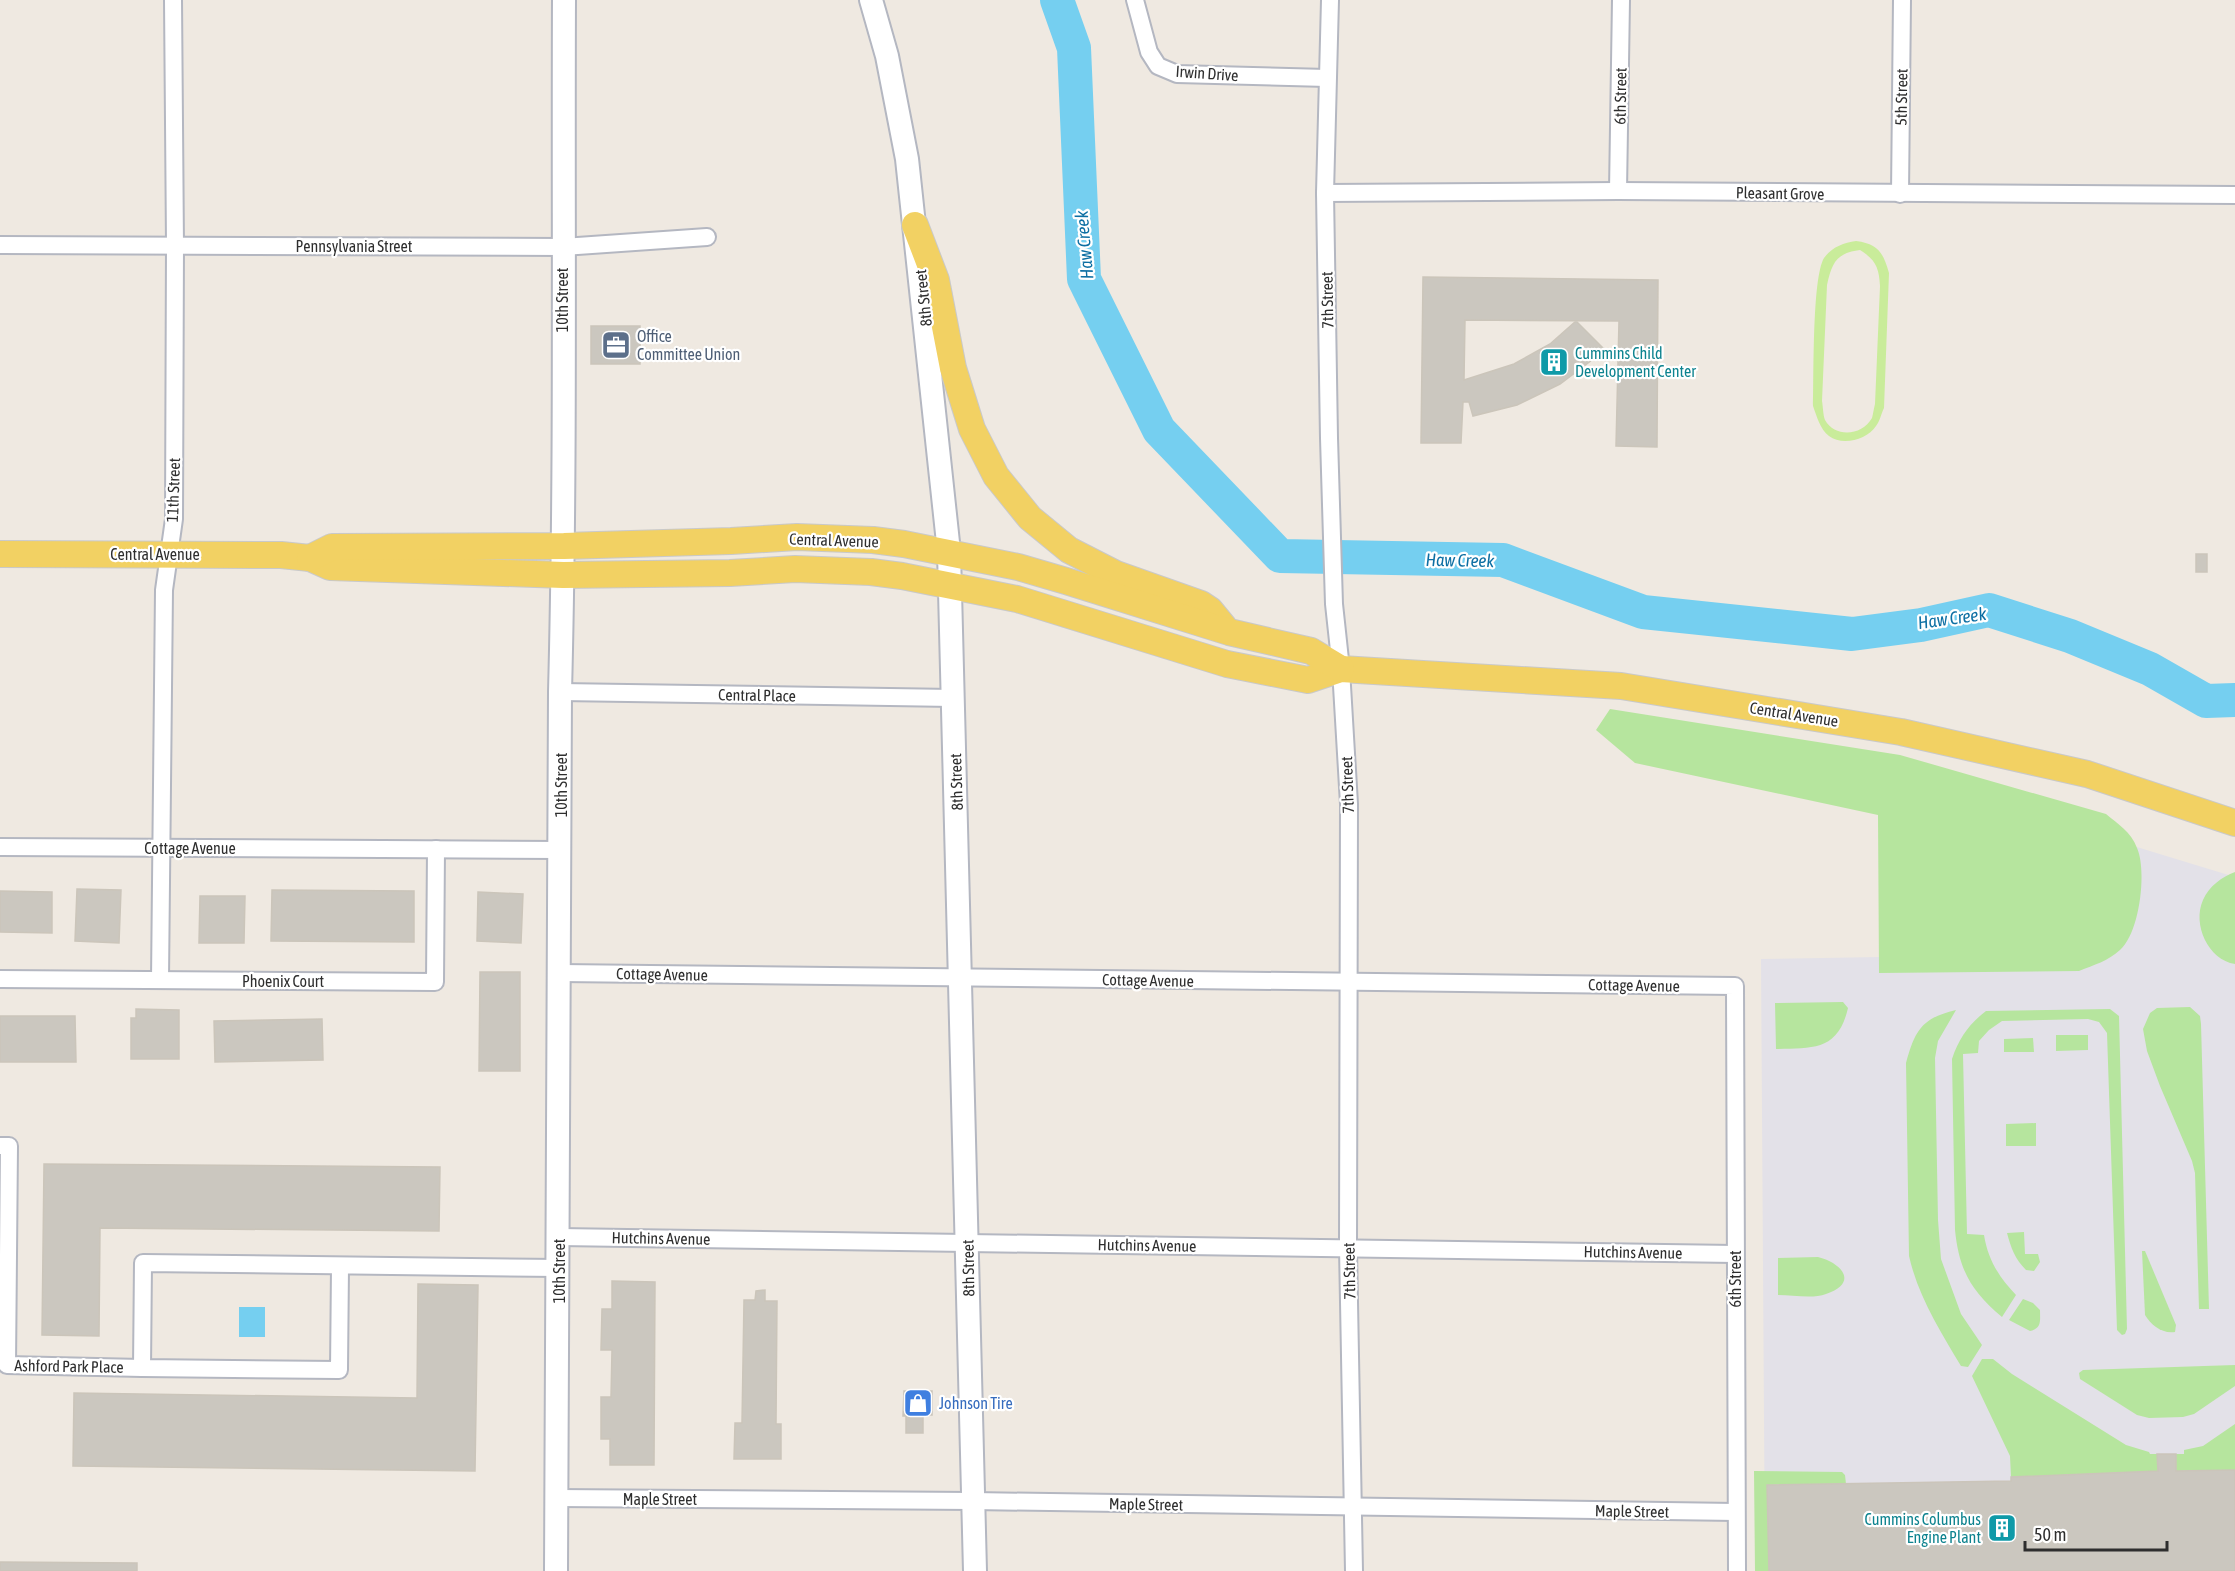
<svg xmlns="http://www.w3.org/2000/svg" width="2235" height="1571" font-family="'Asap Condensed',sans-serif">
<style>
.industrial{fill:#e3e1e8}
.green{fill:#b6e59e}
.pitch{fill:#c9ec9a;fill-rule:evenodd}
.water{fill:#75cff0}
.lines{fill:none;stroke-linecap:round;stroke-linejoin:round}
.river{stroke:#75cff0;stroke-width:34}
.building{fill:#cbc7bf;stroke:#cbc5ba;stroke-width:1.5}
.street-casing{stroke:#b4b7c1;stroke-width:20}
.secondary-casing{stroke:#b4b7c1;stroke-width:26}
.primary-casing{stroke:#c9c9c9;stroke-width:28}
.street{stroke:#fff;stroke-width:16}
.secondary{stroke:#fff;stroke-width:22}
.primary{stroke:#f2d163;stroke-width:26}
.labels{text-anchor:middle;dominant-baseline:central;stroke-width:4.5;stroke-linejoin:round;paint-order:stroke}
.street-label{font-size:16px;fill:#2e2e2e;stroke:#fff}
.service-label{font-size:16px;fill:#4e5e75;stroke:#fff;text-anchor:start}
.culture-label{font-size:16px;fill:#0d838f;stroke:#fff;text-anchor:start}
.shop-label{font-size:16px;fill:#366cbe;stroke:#fff;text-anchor:start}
.water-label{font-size:18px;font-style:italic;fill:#0d6fa3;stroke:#fff}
</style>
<rect width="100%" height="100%" fill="#efe9e1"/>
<path class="industrial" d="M1885,770L2235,877V1571H1765L1761,959L1880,957Z"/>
<g class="green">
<path d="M1610,709L1900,755L2106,814C2118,824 2131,832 2137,848C2147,870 2140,933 2120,950C2108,961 2094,965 2079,971L1879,973L1878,815L1635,763L1596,730Z"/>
<path d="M2235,872V964C2208,960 2192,924 2203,900C2209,886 2222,877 2235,872Z"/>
<path d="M1843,1002L1848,1008C1838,1051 1813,1048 1776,1049L1775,1003Z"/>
<path d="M2190,1007L2200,1016L2201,1024L2209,1309H2199L2195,1173L2192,1161L2160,1086L2147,1051L2143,1029L2150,1013L2157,1008Z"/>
<path d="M2110,1009L2119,1016L2127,1329L2125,1334L2122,1335L2117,1330L2107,1033L2099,1022L2088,1019L2002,1021L1989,1030L1979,1041L1978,1053L1963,1054L1967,1234L1984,1235C1988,1260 1999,1277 2016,1295L2002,1317C1971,1291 1959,1270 1955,1230L1952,1059C1959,1038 1969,1024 1986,1011Z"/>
<path d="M1956,1010L1938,1041L1935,1058L1938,1220L1941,1259L1961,1314L1982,1345L1968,1367L1961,1366C1940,1331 1918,1296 1909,1256L1906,1063C1915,1030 1922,1018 1956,1010Z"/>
<path d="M2056,1035H2088V1050L2056,1051Z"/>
<path d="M2033,1038L2034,1052H2004V1039Z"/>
<path d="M2036,1123V1146H2006V1124Z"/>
<path d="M2024,1232L2025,1254H2038L2040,1262L2034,1271L2026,1270C2015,1259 2011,1248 2007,1233Z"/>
<path d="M2142,1251H2145L2176,1325L2175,1332C2162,1334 2151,1325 2145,1315Z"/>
<path d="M1818,1257C1842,1263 1859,1283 1826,1294C1813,1299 1793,1295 1778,1295V1258Z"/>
<path d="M2023,1299L2033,1303L2040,1310C2040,1321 2042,1328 2030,1331L2009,1320Z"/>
<path d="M1982,1359H1993L2012,1374L2126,1445L2149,1452L2150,1454H2157L2158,1471L2011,1477L2010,1456L1972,1376Z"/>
<path d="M2235,1365V1386L2194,1414L2183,1417L2149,1418L2137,1415L2080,1379L2079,1373L2083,1370Z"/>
<path d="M2235,1424V1470L2176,1471V1454H2184V1450L2203,1446Z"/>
<path d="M1754,1471L1842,1472L1845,1475L1846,1484L1767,1485L1769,1571H1755Z"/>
</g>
<path class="pitch" d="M1856,241C1878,244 1883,252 1889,273L1884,408C1881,414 1880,421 1876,426C1867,440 1842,446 1829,436C1820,429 1817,417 1813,406C1814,378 1812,278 1824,258C1832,247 1843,243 1856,241ZM1860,250C1876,260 1879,268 1880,286L1875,404C1874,408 1873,414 1872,418C1862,436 1835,438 1825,420C1823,415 1823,406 1822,401L1827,285C1832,263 1836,253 1860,250Z"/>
<rect class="water" x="239" y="1307" width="26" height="30"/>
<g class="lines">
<path class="river" d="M1057,0L1074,48L1084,279L1159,430L1280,556L1503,560L1643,612L1852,634L1921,625L1989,610L2070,636L2150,669L2206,701L2235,700"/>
</g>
<g class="building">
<path d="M1423,277L1658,280L1657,447L1616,446L1619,321L1465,320L1464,380L1514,364L1550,344L1576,321L1603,348L1592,360L1560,384L1517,405L1473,416L1469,402H1463L1461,443H1421Z"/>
<rect x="591" y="326" width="49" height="38"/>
<rect x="2196" y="554" width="11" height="18"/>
<path d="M77,889L121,890L119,943L75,941Z"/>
<path d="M272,890L414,891V942L271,941Z"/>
<path d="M0,891L52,892V933L0,932Z"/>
<path d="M478,892L523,894L521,943L477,941Z"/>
<path d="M200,896H245L244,943H199Z"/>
<path d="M480,972H520V1071H479Z"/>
<path d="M136,1009L179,1010V1059H131V1018H136Z"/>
<path d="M0,1016H75L76,1062H0Z"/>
<path d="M322,1019L323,1060L215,1062L214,1021Z"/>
<path d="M44,1164L440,1167L439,1231L100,1228L99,1336L42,1335Z"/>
<path d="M612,1281L655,1282L654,1465H610V1439H601V1397H611L612,1350H601L602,1309H612Z"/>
<path d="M418,1284L478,1285L475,1471L73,1466L74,1393L417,1398Z"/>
<path d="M765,1290V1301H777L776,1424H781V1459H734L735,1423H742L744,1300H755L756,1291Z"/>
<path d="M904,1391H932V1415H923V1433H906V1416H903Z"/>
<path d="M2157,1454H2176V1471L2235,1470V1571H1769L1767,1485L2011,1481V1477L2158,1471Z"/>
<path d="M0,1562L137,1563V1571H0Z"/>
</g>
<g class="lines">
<g class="street-casing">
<g id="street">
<path d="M1135,0L1149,52L1158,66L1177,74L1327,78"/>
<path d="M1330,0L1325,193L1329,438L1334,604L1341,669L1349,804L1348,1248L1354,1571"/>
<path d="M1618,191L1621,0"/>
<path d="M1325,193L1618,191L2235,195"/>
<path d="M1900,194L1902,0"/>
<path d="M0,245L563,247L707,237"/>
<path d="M560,692L953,698"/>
<path d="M0,847L561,850"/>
<path d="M560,973L1735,986L1737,1571"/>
<path d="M0,979L435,982L436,849"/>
<path d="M160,980L164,590L174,519L175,245L173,0"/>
<path d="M0,1146H9L7,1365L142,1368"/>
<path d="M559,1237L1735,1254"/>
<path d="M340,1267L339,1370L142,1368L143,1263L559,1268"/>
<path d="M556,1498L973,1501L1736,1512"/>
</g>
</g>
<g class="secondary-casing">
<g id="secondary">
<path d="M871,0L887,56L907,159L949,552L975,1571"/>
<path d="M556,1571L560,692C566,461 563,231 564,0"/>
</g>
</g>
<g class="primary-casing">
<g id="primary">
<path d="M915,225L936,280L953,368L972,429L996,476L1030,518L1069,550L1116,574L1201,604L1210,610L1224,627"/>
<path d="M0,554L281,555L310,558L330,567L563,575L730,573L795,569L871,572L902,576L1017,599L1227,664L1308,680L1341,669L1621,686L1901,732L2087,774L2235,823"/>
<path d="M310,558L332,547L564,546L731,541L797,537L873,540L904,544L1018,567L1066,581L1229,632L1311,651L1341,669"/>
</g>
</g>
<use href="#street" class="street"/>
<use href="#secondary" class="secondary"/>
<use href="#primary" class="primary"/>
</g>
<defs>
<g id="office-square" transform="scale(1.5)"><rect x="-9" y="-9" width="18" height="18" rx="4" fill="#5c6f8a" stroke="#fff"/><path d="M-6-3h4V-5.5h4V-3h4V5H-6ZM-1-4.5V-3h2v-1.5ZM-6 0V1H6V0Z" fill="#fff"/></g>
<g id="building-square" transform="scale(1.5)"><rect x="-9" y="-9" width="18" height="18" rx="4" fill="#0f9aa8" stroke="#fff"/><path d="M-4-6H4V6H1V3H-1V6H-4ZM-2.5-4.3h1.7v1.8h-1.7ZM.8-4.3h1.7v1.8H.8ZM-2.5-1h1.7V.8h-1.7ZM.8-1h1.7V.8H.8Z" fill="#fff"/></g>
<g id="shop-square" transform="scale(1.5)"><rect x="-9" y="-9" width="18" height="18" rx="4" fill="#3f7fe0" stroke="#fff"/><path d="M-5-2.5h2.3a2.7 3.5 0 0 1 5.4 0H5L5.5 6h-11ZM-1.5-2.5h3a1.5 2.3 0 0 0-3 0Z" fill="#fff"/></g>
</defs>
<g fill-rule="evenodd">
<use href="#office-square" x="616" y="345"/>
<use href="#building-square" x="1554" y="362"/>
<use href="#shop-square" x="918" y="1403"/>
<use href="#building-square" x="2002" y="1528"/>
</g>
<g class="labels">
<g class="street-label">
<text transform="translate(1207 73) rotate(4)">Irwin Drive</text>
<text transform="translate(1620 96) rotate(-89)">6th Street</text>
<text transform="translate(1901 97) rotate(-89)">5th Street</text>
<text transform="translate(1780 193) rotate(1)">Pleasant Grove</text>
<text x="354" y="246">Pennsylvania Street</text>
<text transform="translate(923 298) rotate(-96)">8th Street</text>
<text transform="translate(562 300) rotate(-90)">10th Street</text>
<text transform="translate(1327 300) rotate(-91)">7th Street</text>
<text transform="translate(173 490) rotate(-88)">11th Street</text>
<text transform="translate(834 540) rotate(2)">Central Avenue</text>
<text x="155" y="554">Central Avenue</text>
<text transform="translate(757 695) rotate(1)">Central Place</text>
<text transform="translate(1794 714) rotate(9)">Central Avenue</text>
<text transform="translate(956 782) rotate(-92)">8th Street</text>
<text transform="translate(561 785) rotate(-90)">10th Street</text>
<text transform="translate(1347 785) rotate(-92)">7th Street</text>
<text x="190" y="848">Cottage Avenue</text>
<text transform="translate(662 974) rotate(1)">Cottage Avenue</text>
<text transform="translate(1148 980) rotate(1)">Cottage Avenue</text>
<text x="283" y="981">Phoenix Court</text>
<text transform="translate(1634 985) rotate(1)">Cottage Avenue</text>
<text transform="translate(661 1238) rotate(1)">Hutchins Avenue</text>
<text transform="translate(1147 1245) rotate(1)">Hutchins Avenue</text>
<text transform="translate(1633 1252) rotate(1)">Hutchins Avenue</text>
<text transform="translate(968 1268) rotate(-91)">8th Street</text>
<text transform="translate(559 1271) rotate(-90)">10th Street</text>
<text transform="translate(1349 1271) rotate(-91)">7th Street</text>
<text transform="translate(1735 1279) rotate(-90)">6th Street</text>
<text transform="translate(69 1366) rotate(1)">Ashford Park Place</text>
<text x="660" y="1499">Maple Street</text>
<text transform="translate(1146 1504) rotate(1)">Maple Street</text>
<text transform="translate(1632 1511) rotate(1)">Maple Street</text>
</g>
<g class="service-label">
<text x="637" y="336">Office<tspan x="637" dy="18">Committee Union</tspan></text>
</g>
<g class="culture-label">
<text x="1575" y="353">Cummins Child<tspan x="1575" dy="18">Development Center</tspan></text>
<text x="1981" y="1519" text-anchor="end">Cummins Columbus<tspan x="1981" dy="18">Engine Plant</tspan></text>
</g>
<g class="shop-label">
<text x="939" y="1403">Johnson Tire</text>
</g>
<g class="water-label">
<text transform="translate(1084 245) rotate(-95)">Haw Creek</text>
<text transform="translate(1460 560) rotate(1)">Haw Creek</text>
<text transform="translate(1952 618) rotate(-8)">Haw Creek</text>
</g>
</g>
<path d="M2025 1541v9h142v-9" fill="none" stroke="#2e2e2e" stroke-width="3"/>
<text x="2034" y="1541" font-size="18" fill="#2e2e2e" stroke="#ffffff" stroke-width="4.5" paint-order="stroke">50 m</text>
</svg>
